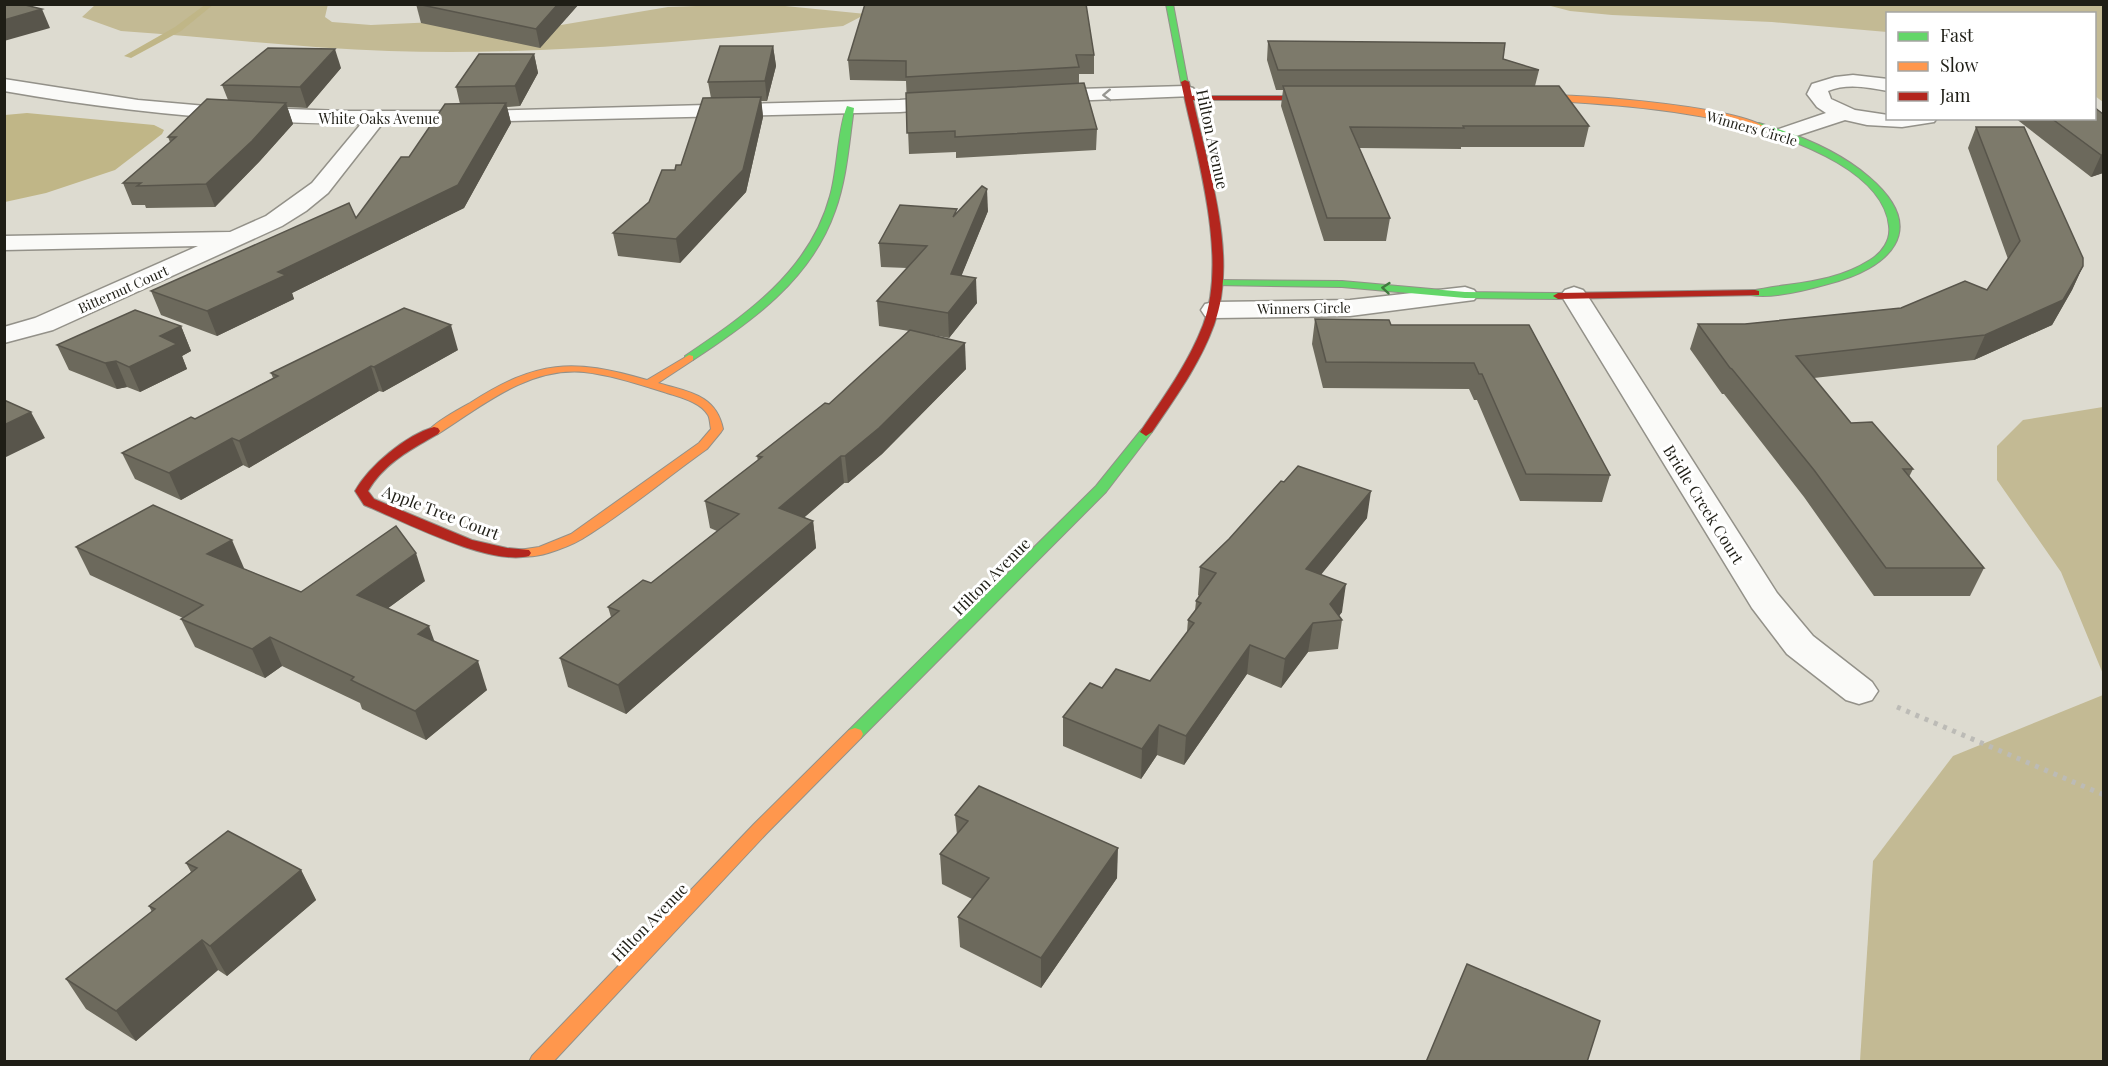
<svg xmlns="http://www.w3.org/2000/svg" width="2108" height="1066" font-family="'Playfair Display',serif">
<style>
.forest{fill:#c3ba94}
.water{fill:#c0b687}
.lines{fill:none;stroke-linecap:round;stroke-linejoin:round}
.stream{fill:#c0b687;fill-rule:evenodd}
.street-casing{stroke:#939189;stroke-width:3}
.fast-casing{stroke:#939189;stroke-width:2}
.slow-casing{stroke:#939189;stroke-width:2}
.jam-casing{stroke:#939189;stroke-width:2}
.path{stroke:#bcbbb6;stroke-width:5;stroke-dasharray:4 6;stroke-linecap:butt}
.street{fill:#fafaf8;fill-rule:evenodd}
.fast{fill:#63d668;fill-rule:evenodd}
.slow{fill:#ff974d;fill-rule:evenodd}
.jam{fill:#b3261e;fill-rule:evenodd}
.wall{fill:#6c695c}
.shaded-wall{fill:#58554b}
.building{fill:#7d7a6b;stroke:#58554b;stroke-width:1.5}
.oneway{stroke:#979792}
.oneway2{stroke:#417a3f}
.labels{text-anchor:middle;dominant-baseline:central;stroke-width:6;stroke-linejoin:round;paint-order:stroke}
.far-street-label{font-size:14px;fill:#1f1e16;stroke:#fff}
.street-label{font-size:16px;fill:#1f1e16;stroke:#fff}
</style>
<rect width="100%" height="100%" fill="#dddbd0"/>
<g class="forest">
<path d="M328,4L325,17L332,22L371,25L436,22L549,27L668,7L724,5H775L866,14L843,26C693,41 540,56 389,51C300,48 210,37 121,31L82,17L95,5Z"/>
<path d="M1547,5H2103V102L2095,96L2094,14H1888L1887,32L1772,22L1612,15L1570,11Z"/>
<path d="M2103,407H2104L2103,674L2061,572L1997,480V446L2023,420Z"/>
<path d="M2103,695V1061H1860L1873,861L1953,756Z"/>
</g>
<path class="water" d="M27,113L154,125L164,130L162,134L115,170L46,193L5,202V115Z"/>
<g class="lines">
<path class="stream" d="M206,4H214L181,31L131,58L124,56L175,27Z"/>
<g class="street-casing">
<g id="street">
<path d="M1853,75L1888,79V91C1868,87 1846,83 1828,91L1831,99L1855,110L1888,115V118H1937L1934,122L1902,127L1867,125L1845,120L1790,138L1783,140L1776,138L1773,134L1776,130L1826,113L1817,107L1807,94L1812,84L1835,77Z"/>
<path d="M4,79L138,100L206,106L342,111H478L900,100L951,96L958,98L961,102L958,106L951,108L900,112L382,124L328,193L306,211L282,226L53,330L4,343V327L35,318L198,246L4,250V236L230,232L266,216L312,183L361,124C241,123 122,112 4,91Z"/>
<path d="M1186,86L1193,88L1196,92L1193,96L1042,102L1035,100L1032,96L1035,92L1042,90Z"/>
<path d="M1465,287L1474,290L1478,295L1474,300L1350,316L1214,318L1205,316L1201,310L1205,304L1214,302L1350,300Z"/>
<path d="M1574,287L1583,290L1587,295L1777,593L1813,636L1872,682L1878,691L1872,700L1859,704L1846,700L1787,654L1752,608L1561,295L1565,290Z"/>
</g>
</g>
<g class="fast-casing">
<g id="fast">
<path d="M1166,4H1173L1188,84L1181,82Z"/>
<path d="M847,106L854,108C849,142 847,178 835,211C811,280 751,322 693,360H685V356C746,315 810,271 830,196C838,168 837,132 847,106Z"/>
<path d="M1759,123C1797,134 1839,151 1869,177C1931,230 1889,269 1828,284C1807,290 1772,299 1751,295V291C1793,282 1832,284 1870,260C1882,253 1891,240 1889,226C1884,173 1801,143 1756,128V124Z"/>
<path d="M1218,280L1342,281L1465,292L1558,293L1563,296L1558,299L1465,298L1342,287L1214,285V281Z"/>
<path d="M1146,428L1152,432L1106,492L861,738H849L847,734L849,730L1096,486L1142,429Z"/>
</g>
</g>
<g class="slow-casing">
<g id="slow">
<path d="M1522,96C1561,91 1734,106 1763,126L1759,129C1682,109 1605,103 1525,100H1522Z"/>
<path d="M689,355L693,356V360L658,383C688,392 716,394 723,429L721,432L707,449C666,478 626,512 582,539C570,546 528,564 517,553L519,550L539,547L571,534L699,443L711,429C710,425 710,418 708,415C700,401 678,397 664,392C638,384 611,375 584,372C528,367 482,406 438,434L434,435L428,431C438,420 456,411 470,403C537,360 572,358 647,380Z"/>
<path d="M855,728L861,730L863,734L861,738L766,834L553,1062H529L532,1056L754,824L849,730Z"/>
</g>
</g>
<g class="jam-casing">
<g id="jam">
<path d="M1185,80L1189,82L1192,96H1326L1330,98L1326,100H1193C1208,168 1239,258 1214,325C1200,364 1175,398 1152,432L1146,436L1140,432C1163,398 1188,364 1203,325C1229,257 1195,150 1181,82Z"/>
<path d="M1755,290L1759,291V295L1558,299L1553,296L1558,293Z"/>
<path d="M434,427L438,428L440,431L438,434C412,449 384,463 368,491L374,499L472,540L507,548L529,550L531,553L529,556C488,566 403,521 364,505L355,491C369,466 406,435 434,427Z"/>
</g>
</g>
<path class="path" d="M1897,707L2104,795"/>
<use href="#street" class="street"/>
<use href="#fast" class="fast"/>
<use href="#slow" class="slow"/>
<use href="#jam" class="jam"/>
</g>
<g class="wall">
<path d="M416,4H579L540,48L421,23Z"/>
<path d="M1268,41L1503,59L1539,70L1535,86L1589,126L1584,147H1461V149L1359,148L1390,218L1386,241H1324L1281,106L1283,90H1276L1267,60Z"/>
<path d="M773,46L776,66L767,101H761L763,117L746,192L680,263L618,256L613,233L649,202L675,170L681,165L711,98L708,82Z"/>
<path d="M534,54L538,73L520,106L507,107L511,123L464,208L292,293L294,299L217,336L161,315L151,291L356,218L409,157L460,104L456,87Z"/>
<path d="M1094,55V74H1079V84L1097,129L1096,150L956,158V152L909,154L906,81L850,80L848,60Z"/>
<path d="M341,68L307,108L287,107L293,124L259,162L215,207L146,208L145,205H132L123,183L170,142L168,137L228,100L222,85Z"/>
<path d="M2103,114V173L2091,177L2015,118H2094Z"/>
<path d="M1976,127L2083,266L2072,290L2052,325L1974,360L1814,378L1851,423L1913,469L1909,477L1984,568L1970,596H1874L1804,497L1724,394H1722L1690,349L1698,324H1745L1901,308L1987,290L2008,259L1968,148Z"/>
<path d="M988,211L961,276L977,303L949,338L927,334L966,369L882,454L848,483H844L804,517L813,521L816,548L626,714L568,687L560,658L611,617L608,607L651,583L717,531L710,528L705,501L758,461L757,456L829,404L909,331L879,326L877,301L907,268L881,267L879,243L957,213Z"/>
<path d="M1315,319L1391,325H1529L1610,475L1602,502L1520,501L1477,400H1474L1469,389L1323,388L1312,344Z"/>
<path d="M181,326L191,351L182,356L187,369L140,392L127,387L117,389L69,370L57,345Z"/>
<path d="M458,350L383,392L379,391L249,468L243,465L181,500L135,479L122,453L195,419L273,378L271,373Z"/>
<path d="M1367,518L1321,574L1342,612L1339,616L1342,620L1338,649L1308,652L1281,688L1247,674L1184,765L1157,755L1141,779L1063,746V717L1102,688L1150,681L1187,632L1188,620L1195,611L1196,601L1199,596L1198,595L1200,567Z"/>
<path d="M76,547L244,568H242L301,592L425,581L388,608L434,642L487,690L426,740L362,709L360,703L282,666L265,678L195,647L181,619L183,618L90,575Z"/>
<path d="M955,815L1117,878L1041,988L960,947L958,917L972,899L942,884L940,854L957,835Z"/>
<path d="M186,863L301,870L316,900L227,976L218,970L136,1041L86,1009L66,979L152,912L149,906L191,872Z"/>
</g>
<g class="shaded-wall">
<path d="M558,4H579L540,48L536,29Z"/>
<path d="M42,9L50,28L4,41V20Z"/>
<path d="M773,46L776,66L767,101L765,81Z"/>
<path d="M335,49L341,68L307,108L300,87Z"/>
<path d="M534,54L538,73L520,106L515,86Z"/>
<path d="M761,97L763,117L746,192L680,263L676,239Z"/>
<path d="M286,103L293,124L259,162L215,207L206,184Z"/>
<path d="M506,103L511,123L464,208L292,293L294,299L217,336L207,311L278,272L458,185Z"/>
<path d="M2101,155H2103V173L2091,177Z"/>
<path d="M987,189L988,211L952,299L951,274Z"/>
<path d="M2083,266L2072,290L2052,325L1974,360L1985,335Z"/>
<path d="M976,278L977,303L949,338L948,313Z"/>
<path d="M451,325L458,350L383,392L374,367Z"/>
<path d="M181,326L191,351L182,356L187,369L140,392L129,367L160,336Z"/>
<path d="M965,343L966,369L882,454L848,483L845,456Z"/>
<path d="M116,361L127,387L117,389L105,363Z"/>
<path d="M371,366L379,391L249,468L239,441Z"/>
<path d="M31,412L45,438L4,458V425Z"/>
<path d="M232,438L243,465L181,500L169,473Z"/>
<path d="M841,456L844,483L783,536L779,508Z"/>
<path d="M1371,491L1367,518L1303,597L1306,569Z"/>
<path d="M813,521L816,548L626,714L618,685Z"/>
<path d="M232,540L244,568L220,582L207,554Z"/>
<path d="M416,553L425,581L368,623L357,595Z"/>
<path d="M1346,584L1342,612L1335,621L1330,604Z"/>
<path d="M1313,623L1308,652L1281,688L1285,659Z"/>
<path d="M429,626L439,654L418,634Z"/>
<path d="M270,637L282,666L265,678L252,649Z"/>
<path d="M1250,645L1247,674L1184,765L1186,736Z"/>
<path d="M478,661L487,690L426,740L415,711Z"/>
<path d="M1159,725L1157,755L1141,779L1142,749Z"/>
<path d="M1118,848L1117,878L1041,988V958Z"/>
<path d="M301,870L316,900L227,976L210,946Z"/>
<path d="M202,940L218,970L136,1041L116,1011Z"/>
</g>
<g class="building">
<path d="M4,4H21L42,9L4,20Z"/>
<path d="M417,4H558L536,29Z"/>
<path d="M865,4H1086L1094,55H1076L1079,67L906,77V61L848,60Z"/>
<path d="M1268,41L1505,43L1503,59L1539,70H1278Z"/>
<path d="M720,46H773L765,81L708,82Z"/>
<path d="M268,48L335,49L300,87L222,85Z"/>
<path d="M479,54H534L515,86L456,87Z"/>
<path d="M1084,83L1097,129L955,137V131L907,133L906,93Z"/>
<path d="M1283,86H1559L1589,126H1463L1464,128L1350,127L1390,218H1327Z"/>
<path d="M761,97L743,170L676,239L613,233L649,202L662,170H675L676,165H681L703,98Z"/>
<path d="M207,99L286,103L252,141L206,184L137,186L141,183H123L176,137H168Z"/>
<path d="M506,103L458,185L278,272L286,275L207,311L151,291L349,203L356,218L401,157H409L445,104Z"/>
<path d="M2094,107L2103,114V155H2101L2051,118H2094Z"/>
<path d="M1976,127H2024L2083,258V266L2063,300L1985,335L1796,356L1851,423L1872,422L1913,469H1903L1984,568H1886L1814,470L1732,369L1730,368L1698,324H1745L1901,308L1965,281L1987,290L2020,241Z"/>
<path d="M982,186L987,189L951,274L976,278L948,313L877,301L927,246L879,243L900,205L957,209L953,217Z"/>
<path d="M404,308L451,325L374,367L371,366L239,441L232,438L169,473L122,453L191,417L195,419L278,376L271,373Z"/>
<path d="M135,310L181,326L160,336L177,344L129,367L116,361L105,363L57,345Z"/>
<path d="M1315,319L1389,320L1391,325H1529L1610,475L1526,474L1482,374H1479L1474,363L1326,362Z"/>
<path d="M910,330L965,343L879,428L845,456H841L779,508L813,521L618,685L560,658L619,611L608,607L643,580L651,583L739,514L705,501L762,457L757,456L825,403L829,404Z"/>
<path d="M4,400L31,412L4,425Z"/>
<path d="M1298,466L1371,491L1306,569L1346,584L1330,604L1342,620L1313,623L1285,659L1250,645L1186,736L1159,725L1142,749L1063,717L1090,683L1102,688L1116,669L1150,681L1194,623L1188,620L1201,603L1196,601L1216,573L1200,567L1229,539L1281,481L1284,482Z"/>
<path d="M153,505L232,540L207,554L301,592L396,526L416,553L357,595L429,626L418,634L478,661L415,711L351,680L354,677L270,637L252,649L181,619L203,605L76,547Z"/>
<path d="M979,786L1118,848L1041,958L958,917L989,878L940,854L968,821L955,815Z"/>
<path d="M228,831L301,870L210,946L202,940L116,1011L66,979L155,909L149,906L197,868L186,863Z"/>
<path d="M1467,964L1600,1021L1587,1062H1426Z"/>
</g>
<defs><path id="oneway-chevron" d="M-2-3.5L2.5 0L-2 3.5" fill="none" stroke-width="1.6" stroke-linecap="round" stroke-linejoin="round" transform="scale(1.5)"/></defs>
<use class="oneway" href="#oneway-chevron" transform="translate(1107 95) rotate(178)"/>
<use class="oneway2" href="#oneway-chevron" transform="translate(1386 288) rotate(-175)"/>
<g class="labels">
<g class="far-street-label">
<text x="379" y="118">White Oaks Avenue</text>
<text transform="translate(1752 128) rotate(16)">Winners Circle</text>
<text transform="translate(123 289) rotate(-24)">Bitternut Court</text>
<text transform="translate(1304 308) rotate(-1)">Winners Circle</text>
</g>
<g class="street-label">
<text transform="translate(1213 139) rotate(78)">Hilton Avenue</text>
<text transform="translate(1704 504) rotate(58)">Bridle Creek Court</text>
<text transform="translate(441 512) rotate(21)">Apple Tree Court</text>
<text transform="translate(991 576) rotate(-45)">Hilton Avenue</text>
<text transform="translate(649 922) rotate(-46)">Hilton Avenue</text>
</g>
</g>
<rect width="2108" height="1066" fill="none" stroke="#1f1e16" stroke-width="12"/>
<rect x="1886" y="12" width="210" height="108" fill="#ffffff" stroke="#a5a5a2" stroke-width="1.5"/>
<rect x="1898" y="32" width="30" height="9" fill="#63d668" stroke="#a5a5a2" stroke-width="1.5"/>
<text x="1940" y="42" font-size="18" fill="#1f1e16">Fast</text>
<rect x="1898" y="62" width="30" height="9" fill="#ff974d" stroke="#a5a5a2" stroke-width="1.5"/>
<text x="1940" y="72" font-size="18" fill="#1f1e16">Slow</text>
<rect x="1898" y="92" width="30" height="9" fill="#b3261e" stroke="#a5a5a2" stroke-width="1.5"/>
<text x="1940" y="102" font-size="18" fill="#1f1e16">Jam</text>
</svg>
